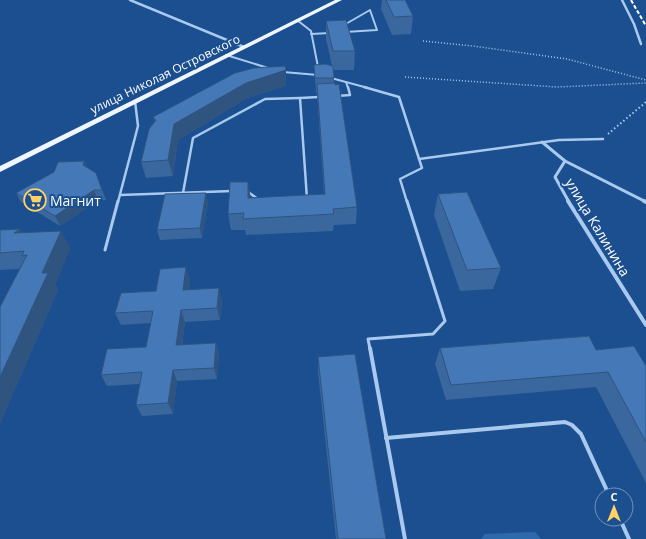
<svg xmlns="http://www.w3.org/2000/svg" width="646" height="539" font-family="'Open Sans',sans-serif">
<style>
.green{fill:#2e69ad}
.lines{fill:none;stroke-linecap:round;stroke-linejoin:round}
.path-far1{stroke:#a9c9ee;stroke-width:1.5;stroke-dasharray:1 2;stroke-linecap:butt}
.path{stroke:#a9c9ee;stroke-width:2;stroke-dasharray:1.5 2.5;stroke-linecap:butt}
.service-far3{stroke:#a9c9ee;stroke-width:2}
.service-far2{stroke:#a9c9ee;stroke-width:2.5}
.service-far1{stroke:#a9c9ee;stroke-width:3}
.service{stroke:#a9c9ee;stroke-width:4}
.minor-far2{stroke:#a9c9ee;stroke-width:2.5}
.minor-far1{stroke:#a9c9ee;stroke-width:3}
.minor{stroke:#a9c9ee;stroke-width:4}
.primary{fill:#f0f6ff;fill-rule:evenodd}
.rail{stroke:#fff;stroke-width:2;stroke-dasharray:4 2;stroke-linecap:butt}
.wall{fill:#3a679d}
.shaded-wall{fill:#305480}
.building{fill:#4478b7;stroke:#305480}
.labels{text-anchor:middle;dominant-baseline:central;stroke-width:4;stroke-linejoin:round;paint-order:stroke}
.far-street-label{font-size:12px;fill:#fff;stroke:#1b4f8f}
.poi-label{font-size:14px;fill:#fff;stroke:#1b4f8f;text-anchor:start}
.street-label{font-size:14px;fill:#fff;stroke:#1b4f8f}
</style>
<rect width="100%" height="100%" fill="#1b4f8f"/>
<path class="green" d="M535,532L541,539H481L485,534Z"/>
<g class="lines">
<g class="path-far1">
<path d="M423,41L473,46L567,59L646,80"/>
<path d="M405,77L557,87L646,83"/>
</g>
<path class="path" d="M608,134L646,102"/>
<g class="service-far3">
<path d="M297,20L311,31L318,67"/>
<path d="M344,25L370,10L377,30L345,32"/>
<path d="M311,34L330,33"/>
<path d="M226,55L268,68"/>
<path d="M283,72L318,75"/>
<path d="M331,78L368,88"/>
<path d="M346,82L348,88"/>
</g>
<g class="service-far2">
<path d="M364,87L399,97L422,168L400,179L407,202"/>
<path d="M337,96L350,95L348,87"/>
<path d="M419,159L559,140L603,139"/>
<path d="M248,192L258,199"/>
<path d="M183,193L193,138L265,99L300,98"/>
<path d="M120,195L232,191"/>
<path d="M307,199L300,98L319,97"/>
<path d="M118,202L138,126L135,101"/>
</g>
<g class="service-far1">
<path d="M105,250L118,201"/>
<path d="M370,349L368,339L433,334L445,321L407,201"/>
</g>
<g class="service">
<path d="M370,348L405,539"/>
<path d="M386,438L565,422L572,425L581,434L609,495"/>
<path d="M620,519L629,539"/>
</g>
<g class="minor-far2">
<path d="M130,0L244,47"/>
<path d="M622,0L634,24L641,44"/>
</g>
<g class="minor-far1">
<path d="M542,142L565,161L646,202"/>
<path d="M565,161L555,177L569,202"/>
</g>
<g class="minor">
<path d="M568,201L646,325"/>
<path d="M644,201L646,202"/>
</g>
<path class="primary" d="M335,0H342L0,172V166Z"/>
<path class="rail" d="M631,0L646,26"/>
</g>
<g class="wall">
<path d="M382,0H405L413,16L411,34L392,35L381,9Z"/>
<path d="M326,21L355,51L354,70H334V83L357,207L356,224L334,225L333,231L246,235L245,230H231L228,214L251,198L324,194L317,93H316L314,65L332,66L326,39Z"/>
<path d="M286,86L247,98L178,140L173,176L146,178L141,162L155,121L153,117Z"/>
<path d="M84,161L87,168L96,173L106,200H98L60,226L21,202L16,193Z"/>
<path d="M438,194L501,268L493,289L460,291L434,215Z"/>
<path d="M208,202L202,238L160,240L157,230Z"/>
<path d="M0,230L23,233L70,248L55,285L58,290L0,423V307L20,269L0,270Z"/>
<path d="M190,279L189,289L222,300L220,320L185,322L182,345L216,343L219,354L217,379L177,381L173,414L142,416L136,405L140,384L107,386L101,375L146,347L151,323L121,325L115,313L156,291Z"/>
<path d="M440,348L596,350L646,366V483L596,387L446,400L435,364Z"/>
<path d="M318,357L386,539H336L318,372Z"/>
</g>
<g class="shaded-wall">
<path d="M286,70V86L247,98L178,140L173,176L168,160L174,124L246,83Z"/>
<path d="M84,161L88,170L83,165Z"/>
<path d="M248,182L251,199L248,198Z"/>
<path d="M94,190L98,200L60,226L55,216Z"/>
<path d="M206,193L208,202L202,238L200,228Z"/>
<path d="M20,229L30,246L14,233Z"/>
<path d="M61,231L70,248L55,285L58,290L0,423V377L42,273Z"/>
<path d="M186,267L190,279L187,302L183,290Z"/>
<path d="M219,288L222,300L220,320L217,308Z"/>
<path d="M181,310L185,322L180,356L176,345Z"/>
<path d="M216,343L219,354L217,379L214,368Z"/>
<path d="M173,370L177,381L173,414L168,403Z"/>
</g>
<g class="building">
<path d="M386,0H405L413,16L394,17Z"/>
<path d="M346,20L355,51H333L326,21Z"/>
<path d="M325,64L333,66L334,78H315L314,65Z"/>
<path d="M285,66L286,70L246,83L174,124L168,160L141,162L149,129L156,120L153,117L235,73L254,68Z"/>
<path d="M335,83V85L339,84L357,207L333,209L334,214L243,219L244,213L228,214L230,182H248V198L325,194L317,84Z"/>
<path d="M84,161L83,165L96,173L102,190H94L55,216L16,193L54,172L58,162Z"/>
<path d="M467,192L501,268L467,270L438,194Z"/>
<path d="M206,193L200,228L157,230L165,194Z"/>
<path d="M20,229L14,233L61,231L42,273H48L0,377V307L27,255L22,256L24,251L0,253V230Z"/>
<path d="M186,267L183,290L219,288L217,308L181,310L176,345L216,343L214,368L173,370L168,403L136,405L142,372L101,375L107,349L146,347L153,311L115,313L121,293L156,291L160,269Z"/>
<path d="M589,336L596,350L634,346L646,366V442L608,372L451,385L440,348Z"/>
<path d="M355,354L386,539H338L318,357Z"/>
</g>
<defs>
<g id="supermarket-ring" transform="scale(1.15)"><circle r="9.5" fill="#1b4f8f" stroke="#ffd166" stroke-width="1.5"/><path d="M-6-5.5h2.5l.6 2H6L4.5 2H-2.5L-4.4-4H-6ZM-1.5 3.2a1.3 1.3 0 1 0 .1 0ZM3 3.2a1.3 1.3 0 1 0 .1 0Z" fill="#ffd166"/></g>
</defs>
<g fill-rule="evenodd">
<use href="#supermarket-ring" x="35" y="200"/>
</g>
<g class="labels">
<g class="far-street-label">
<text transform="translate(165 74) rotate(-26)">улица Николая Островского</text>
</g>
<g class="poi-label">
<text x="50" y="200">Магнит</text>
</g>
<g class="street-label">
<text transform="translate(598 227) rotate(59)">улица Калинина</text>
</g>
</g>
<g transform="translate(614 507)"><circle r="19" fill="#1b4f8f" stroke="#7695bc"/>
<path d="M0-3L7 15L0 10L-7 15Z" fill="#ffd166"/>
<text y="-6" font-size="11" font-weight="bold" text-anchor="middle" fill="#ffffff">С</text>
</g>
</svg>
